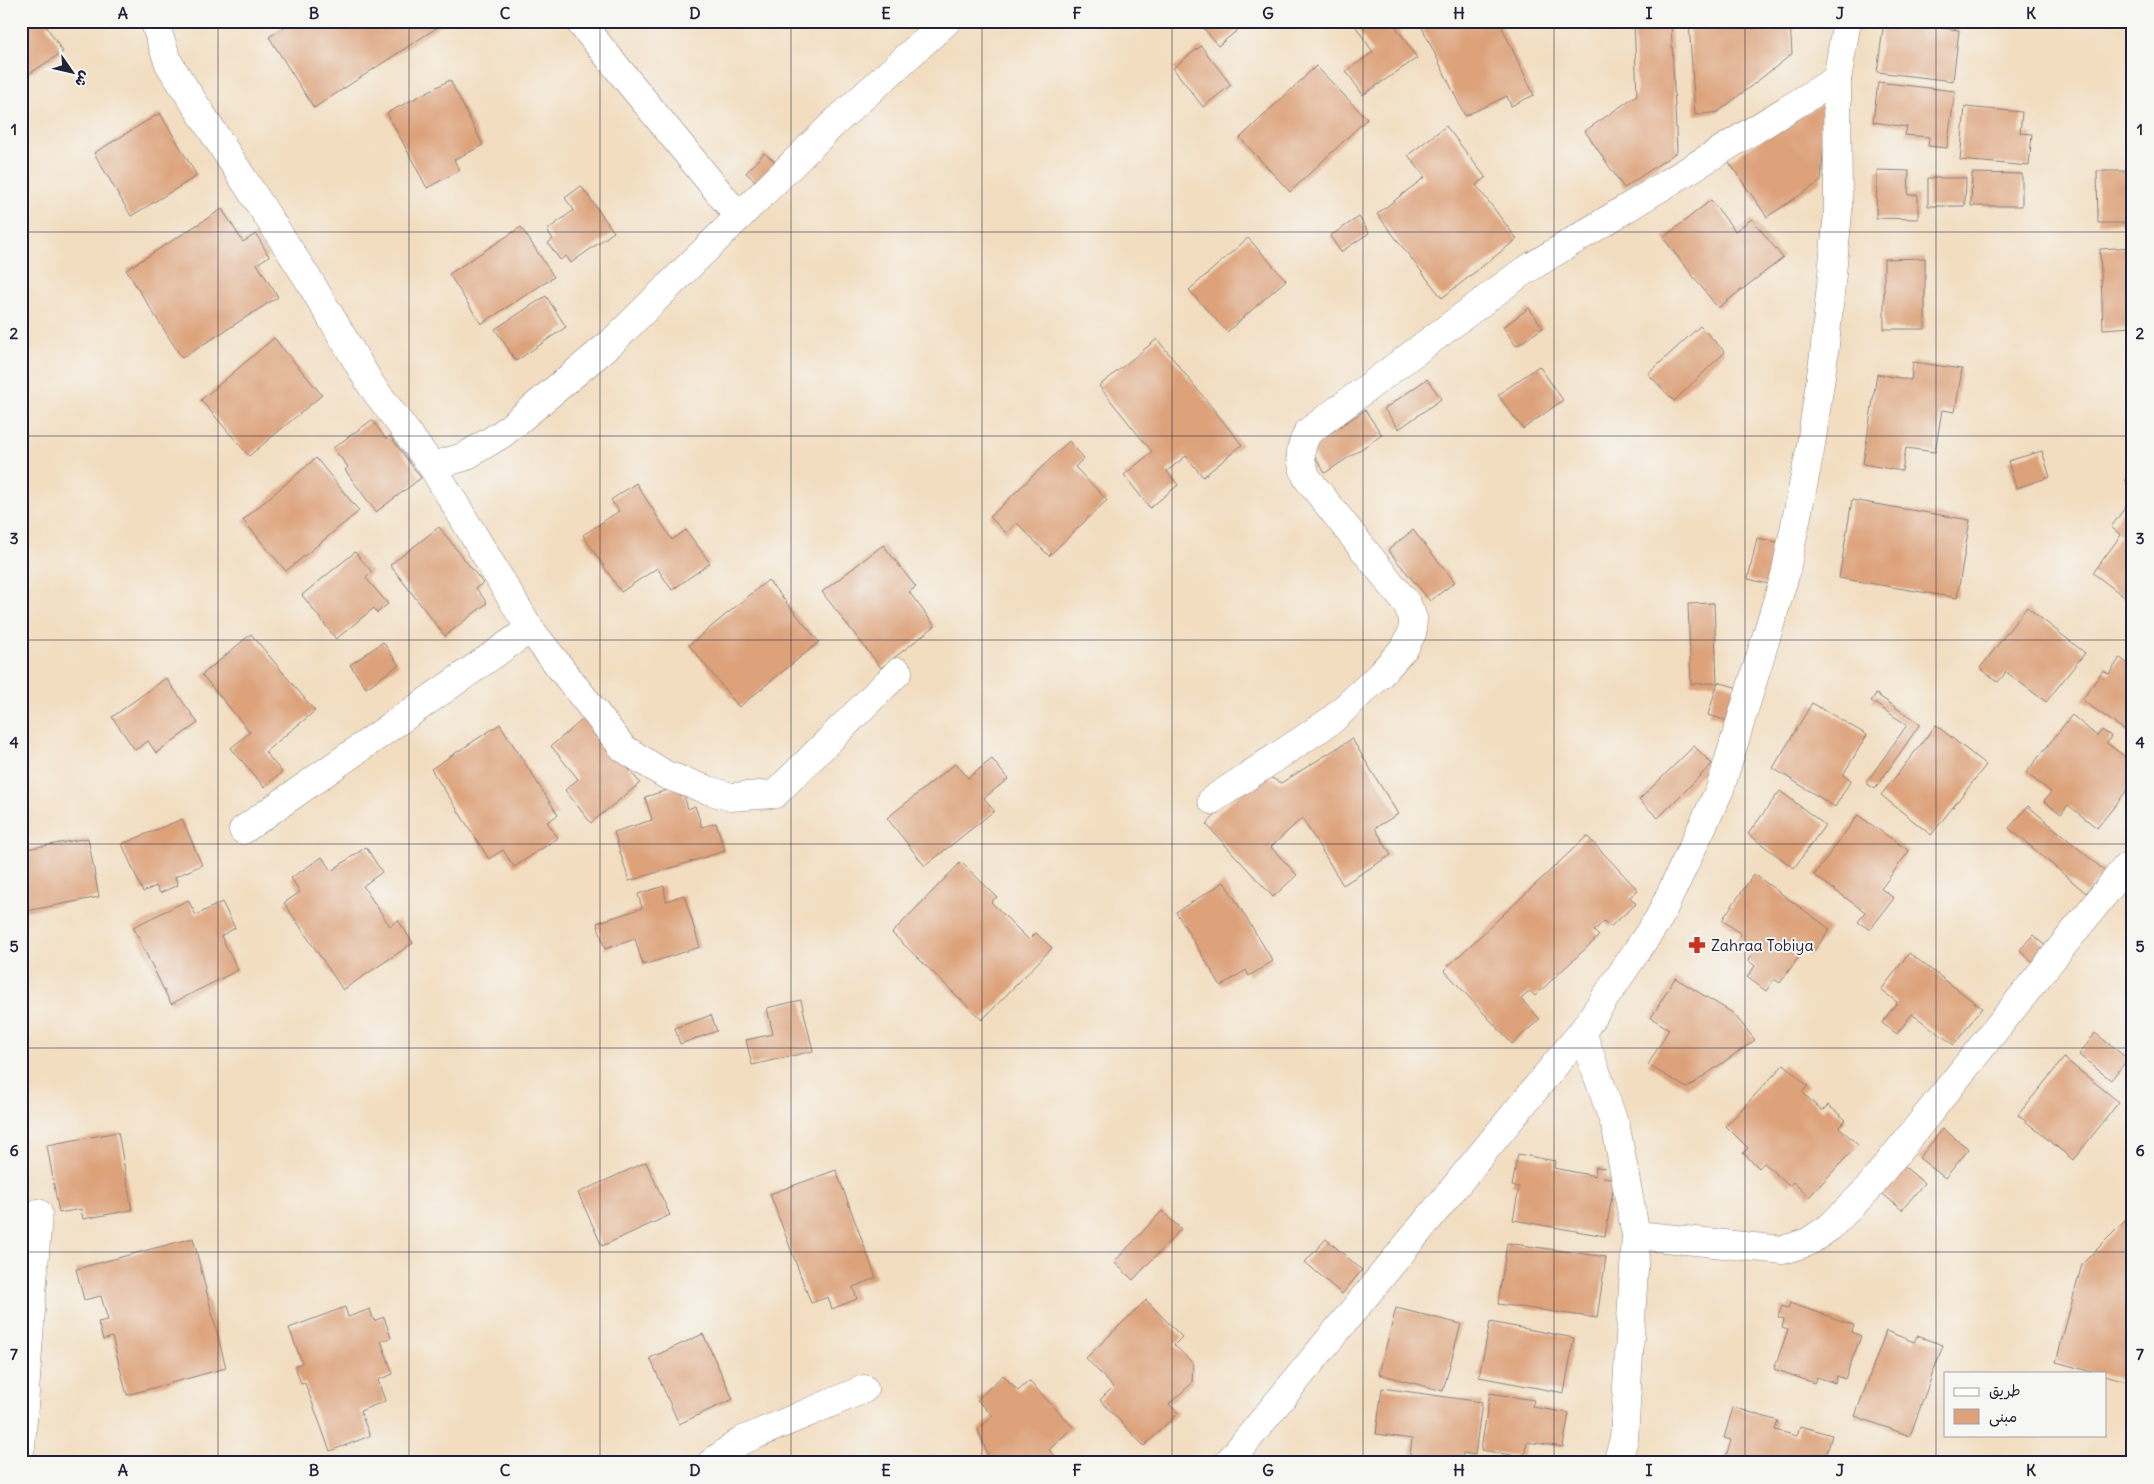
<svg xmlns="http://www.w3.org/2000/svg" width="2154" height="1484" font-family="Delius,'Playpen Sans Arabic',sans-serif">
<style>
.building{fill:#dda27a}
.lines{fill:none;stroke-linecap:round;stroke-linejoin:round}
.street-casing{stroke:#8a807e;stroke-width:29}
.street{stroke:#fff;stroke-width:28}
.grid{fill:none;stroke:#22223b;stroke-width:1;stroke-opacity:0.55}
.labels{text-anchor:middle;dominant-baseline:central;stroke-width:4;stroke-linejoin:round;paint-order:stroke}
.poi-label{font-size:16px;fill:#22223b;stroke:#f6f6f2;text-anchor:start}
.neatline{fill:none;stroke:#22223b;stroke-width:2}
.grid-label{font-size:16px;text-anchor:middle;font-weight:bold;fill:#22223b}
</style>
<rect width="100%" height="100%" fill="#f6f6f2"/>
<filter id="ink" filterUnits="userSpaceOnUse"><feTurbulence type="fractalNoise" baseFrequency=".02" numOctaves="2"/><feDisplacementMap in="SourceGraphic" scale="10" xChannelSelector="R" yChannelSelector="G"/><feConvolveMatrix kernelMatrix="1 2 1 2 8 2 1 2 1" color-interpolation-filters="sRGB"/></filter>
<filter id="wash" filterUnits="userSpaceOnUse"><feTurbulence type="fractalNoise" baseFrequency=".0096" numOctaves="4" result="noise"/><feDisplacementMap in="SourceGraphic" scale="20" xChannelSelector="R" yChannelSelector="G"/><feGaussianBlur stdDeviation="1.12" result="paint"/><feColorMatrix in="noise" values="0 0 0 0 0 0 0 0 0 0 0 0 0 0 0 0 0 1.4 0 .05"/><feComposite in="paint" operator="in"/></filter>
<g filter="url(#wash)">
<rect width="100%" height="100%" fill="#f2ddc0"/>
<g id="blocks">
<g class="building">
<path d="M21,21H53L46,26L63,52L21,79Z"/>
<path d="M293,21H447L314,108L269,37Z"/>
<path d="M1206,21H1249L1218,46L1201,25Z"/>
<path d="M1352,21H1392L1417,58L1363,95L1346,71L1373,52Z"/>
<path d="M1419,21H1499L1534,95L1511,106L1507,96L1465,116Z"/>
<path d="M1634,21H1671L1677,152L1624,188L1585,131L1637,95Z"/>
<path d="M1689,21H1790L1792,54L1718,112L1695,115Z"/>
<path d="M1884,21L1959,30L1953,81L1877,72Z"/>
<path d="M1201,46L1231,85L1203,107L1173,68Z"/>
<path d="M1316,66L1367,119L1290,192L1240,138Z"/>
<path d="M450,80L483,145L454,160L460,170L427,188L387,113Z"/>
<path d="M1878,82L1955,91L1947,148L1928,146L1929,137L1905,135L1907,127L1873,122Z"/>
<path d="M1827,101L1821,181L1767,217L1728,161Z"/>
<path d="M1965,107L2022,112L2020,133L2032,134L2029,166L1960,160Z"/>
<path d="M160,113L197,176L131,216L94,153Z"/>
<path d="M1446,126L1486,178L1476,185L1517,239L1442,298L1377,214L1425,177L1408,155Z"/>
<path d="M764,153L778,164L760,185L746,173Z"/>
<path d="M1877,170L1909,171L1908,195H1918V219L1876,218Z"/>
<path d="M2097,171H2133V223H2098Z"/>
<path d="M1972,173L2022,174V206H1971Z"/>
<path d="M1928,178H1966L1965,206H1928Z"/>
<path d="M581,186L614,232L571,263L566,256L560,260L548,243L553,239L547,230L574,210L565,198Z"/>
<path d="M1711,200L1735,231L1752,219L1783,258L1718,308L1663,238Z"/>
<path d="M222,209L243,242L256,234L269,256L257,264L278,297L182,358L126,270Z"/>
<path d="M1359,217L1369,233L1341,252L1330,236Z"/>
<path d="M521,227L554,277L481,324L449,274Z"/>
<path d="M1248,238L1286,280L1227,332L1189,290Z"/>
<path d="M2133,247V327L2103,329L2100,249Z"/>
<path d="M1925,258V329H1884V259Z"/>
<path d="M546,296L566,327L516,361L495,329Z"/>
<path d="M1529,308L1543,328L1516,346L1503,327Z"/>
<path d="M1700,326L1725,352L1674,401L1648,374Z"/>
<path d="M274,338L322,395L249,456L201,400Z"/>
<path d="M1157,339L1242,445L1203,477L1186,456L1167,471L1178,485L1150,508L1124,475L1152,452L1099,386Z"/>
<path d="M1913,362L1962,369L1955,412L1942,410L1935,452L1906,448L1902,471L1863,464L1877,374L1911,380Z"/>
<path d="M1539,366L1563,400L1523,429L1498,395Z"/>
<path d="M1427,379L1441,399L1399,429L1384,409Z"/>
<path d="M1365,410L1382,435L1325,473L1309,447Z"/>
<path d="M372,420L386,439L390,436L421,478L376,512L345,470L348,467L333,448Z"/>
<path d="M1069,441L1084,458L1075,467L1107,500L1049,556L1017,523L1006,533L990,517Z"/>
<path d="M2042,451L2050,477L2016,488L2008,461Z"/>
<path d="M316,458L359,511L286,571L243,520Z"/>
<path d="M2133,465V484L2125,480Z"/>
<path d="M636,483L672,540L686,530L710,563L672,590L657,568L621,592L583,535L619,511L611,500Z"/>
<path d="M1852,500L1970,520L1957,598L1839,578Z"/>
<path d="M2127,505L2133,509V589L2126,598L2093,573L2121,535L2111,527Z"/>
<path d="M439,527L483,583L476,588L487,603L445,636L390,565Z"/>
<path d="M1413,530L1455,582L1430,601L1388,550Z"/>
<path d="M1757,538L1782,543L1773,585L1748,579Z"/>
<path d="M883,545L916,587L909,592L935,626L881,668L822,592Z"/>
<path d="M355,552L372,572L366,578L388,604L377,613L374,608L336,639L302,595Z"/>
<path d="M768,580L819,642L739,707L689,645Z"/>
<path d="M1714,603L1717,683L1691,684L1688,604Z"/>
<path d="M2027,607L2085,653L2046,702L2006,672L1998,682L1980,668Z"/>
<path d="M251,634L315,711L265,752L282,772L264,787L231,748L250,732L202,675Z"/>
<path d="M383,642L399,665L366,688L350,665Z"/>
<path d="M2120,658L2133,667V736L2082,700L2103,670L2109,674Z"/>
<path d="M166,678L198,723L156,753L148,741L135,750L112,717Z"/>
<path d="M1718,682L1745,690L1735,723L1708,715Z"/>
<path d="M1876,694L1920,724L1875,789L1866,783L1907,725L1871,701Z"/>
<path d="M1812,703L1867,735L1843,775L1851,780L1835,807L1773,768Z"/>
<path d="M2072,715L2097,736L2102,730L2111,736L2107,743L2133,763V783L2097,828L2068,805L2061,814L2044,801L2051,792L2026,773Z"/>
<path d="M587,716L640,783L591,823L565,790L578,779L551,746Z"/>
<path d="M500,724L558,815L547,822L558,838L514,867L503,850L489,859L431,769Z"/>
<path d="M1936,725L1986,765L1931,835L1881,795Z"/>
<path d="M1352,739L1398,814L1375,828L1391,855L1343,885L1302,818L1271,847L1297,875L1273,897L1206,824L1262,773L1281,783Z"/>
<path d="M1694,746L1712,764L1658,818L1639,800Z"/>
<path d="M992,759L1008,779L984,798L994,811L925,866L887,818L956,763L968,778Z"/>
<path d="M681,786L688,809L695,806L702,827L716,823L725,851L629,881L614,832L652,820L645,797Z"/>
<path d="M1780,791L1825,825L1794,868L1748,834Z"/>
<path d="M2028,806L2105,871L2086,893L2009,828Z"/>
<path d="M1858,815L1909,851L1881,889L1894,898L1870,930L1858,922L1865,912L1814,875Z"/>
<path d="M182,819L202,865L175,877L178,885L160,893L156,886L143,892L122,844Z"/>
<path d="M1587,836L1638,890L1630,897L1636,904L1610,927L1604,921L1594,931L1599,936L1535,996L1530,991L1521,999L1540,1019L1512,1044L1444,970Z"/>
<path d="M88,838L99,897L21,912V850Z"/>
<path d="M366,847L382,872L363,886L390,926L398,920L413,943L343,990L284,903L300,892L291,878L322,857L331,871Z"/>
<path d="M961,862L997,897L991,902L1029,940L1036,933L1052,948L982,1020L892,933Z"/>
<path d="M1754,874L1830,929L1812,954L1805,948L1780,983L1774,979L1766,991L1747,977L1755,966L1748,960L1753,953L1737,941L1741,934L1722,920Z"/>
<path d="M1224,882L1273,961L1249,976L1246,970L1221,986L1176,912Z"/>
<path d="M664,886L666,901L684,895L700,947L643,965L635,939L605,949L597,923L642,908L638,894Z"/>
<path d="M188,900L196,915L222,902L235,928L221,936L238,970L171,1004L133,927Z"/>
<path d="M2033,935L2051,951L2037,966L2020,950Z"/>
<path d="M1909,953L1982,1008L1954,1045L1912,1014L1897,1034L1882,1023L1897,1002L1881,990Z"/>
<path d="M1675,978L1733,1013L1755,1040L1687,1088L1648,1065L1669,1029L1651,1018Z"/>
<path d="M801,1000L813,1051L752,1065L746,1040L773,1034L767,1008Z"/>
<path d="M711,1015L717,1031L680,1044L675,1028Z"/>
<path d="M2095,1033L2128,1059L2111,1080L2079,1055Z"/>
<path d="M2064,1058L2119,1102L2073,1160L2018,1115Z"/>
<path d="M1784,1064L1808,1086L1802,1092L1822,1111L1828,1105L1846,1120L1839,1127L1858,1145L1809,1197L1793,1182L1789,1186L1764,1163L1759,1168L1743,1153L1748,1148L1726,1126Z"/>
<path d="M1943,1129L1969,1149L1945,1178L1919,1158Z"/>
<path d="M118,1132L132,1210L83,1219L81,1209L59,1213L47,1145Z"/>
<path d="M1518,1154L1555,1161L1554,1168L1595,1176L1596,1167L1605,1168L1603,1177L1615,1179L1605,1236L1513,1220L1519,1187L1512,1186Z"/>
<path d="M646,1162L670,1215L602,1246L578,1193Z"/>
<path d="M1899,1162L1924,1183L1902,1210L1877,1189Z"/>
<path d="M836,1170L876,1278L853,1287L857,1299L832,1309L828,1297L811,1303L770,1194Z"/>
<path d="M1162,1211L1181,1229L1133,1280L1114,1262Z"/>
<path d="M2133,1213V1383L2105,1375V1373H2096L2056,1362L2082,1264Z"/>
<path d="M193,1238L226,1368L127,1395L112,1337L103,1340L98,1322L108,1320L101,1296L84,1300L76,1269Z"/>
<path d="M1326,1239L1362,1270L1342,1294L1305,1262Z"/>
<path d="M1507,1243L1606,1257L1597,1318L1498,1304Z"/>
<path d="M1146,1300L1182,1337L1174,1345L1193,1363L1192,1383L1169,1404L1178,1413L1144,1446L1100,1400L1113,1387L1086,1358Z"/>
<path d="M1790,1303L1854,1325L1852,1332L1861,1336L1845,1379L1837,1376L1835,1383L1817,1377L1814,1383L1774,1369L1788,1330L1782,1328L1784,1319L1778,1317L1782,1306L1788,1308Z"/>
<path d="M345,1307L348,1317L370,1309L374,1321L384,1317L391,1338L381,1341L393,1374L378,1380L385,1401L360,1411L370,1436L330,1451L305,1383L301,1384L295,1366L302,1363L289,1328Z"/>
<path d="M1396,1308L1461,1324L1443,1391L1379,1374Z"/>
<path d="M1490,1322L1574,1338L1564,1393L1479,1377Z"/>
<path d="M1886,1331L1914,1342L1917,1336L1943,1345L1910,1436L1855,1416Z"/>
<path d="M703,1334L733,1399L679,1424L650,1358Z"/>
<path d="M1003,1375L1018,1391L1029,1381L1073,1427L1049,1450L1061,1463H991L978,1430L993,1416L977,1400Z"/>
<path d="M1382,1388L1482,1402L1475,1455L1463,1453L1462,1463H1409L1412,1439L1376,1434Z"/>
<path d="M1490,1393L1534,1400L1532,1407L1569,1413L1563,1447L1527,1442L1524,1457L1481,1450Z"/>
<path d="M1733,1407L1778,1421L1775,1430L1797,1436L1800,1426L1832,1435L1824,1463H1724L1731,1440L1724,1438Z"/>
</g>
</g>
</g>
<g filter="url(#ink)">
<use href="#blocks" fill-opacity="0" stroke="#8a807e" stroke-width="1"/>
<g class="lines">
<g class="street-casing">
<g id="street">
<path d="M154,21L169,64L310,282L371,385L432,466L530,629L623,748L666,775L708,790L731,797L775,794L898,672"/>
<path d="M579,21L739,217"/>
<path d="M432,466L464,457L502,434L611,343L832,125L947,21"/>
<path d="M1212,800L1332,720L1380,675L1405,647L1412,633L1413,618L1407,604L1307,478C1299,458 1298,451 1308,432L1521,273L1837,79"/>
<path d="M243,830L530,629"/>
<path d="M1636,1235L1783,1250L1808,1242L1830,1227L1867,1190L2125,868"/>
<path d="M21,1447L38,1213"/>
<path d="M711,1463L741,1441L864,1389"/>
<path d="M1228,1463L1582,1032"/>
<path d="M1617,1463L1624,1439L1636,1235L1616,1128L1582,1032L1659,918L1720,789L1785,575L1810,451L1824,355L1838,213L1837,79L1847,21"/>
</g>
</g>
<use href="#street" class="street"/>
</g>
</g>
<path class="grid" d="M218,21V1463M409,21V1463M600,21V1463M791,21V1463M982,21V1463M1172,21V1463M1363,21V1463M1554,21V1463M1745,21V1463M1936,21V1463M21,232H2133M21,436H2133M21,640H2133M21,844H2133M21,1048H2133M21,1252H2133"/>
<defs>
<g id="pharmacy-bare" transform="scale(1.35)"><path d="M-2-6h4v4h4v4h-4v4h-4v-4h-4v-4h4Z" fill="#c8321e" stroke="#f6f6f2" stroke-width="2.5" paint-order="stroke"/></g>
</defs>
<g fill-rule="evenodd">
<use href="#pharmacy-bare" x="1697" y="945"/>
</g>
<g class="labels">
<g class="poi-label">
<text x="1711" y="945">Zahraa Tobiya</text>
</g>
</g>
<rect width="2154" height="1484" fill="none" stroke="#f6f6f2" stroke-width="55"/>
<rect x="1944" y="1372" width="162" height="65" fill="#f6f6f2" stroke="#a1a1a9"/>
<rect x="1954" y="1388" width="25" height="8" fill="#ffffff" stroke="#a1a1a9"/>
<text x="1989" y="1396" font-size="15" fill="#22223b">طريق</text>
<rect x="1954" y="1409" width="25" height="15" fill="#dda27a" stroke="#a1a1a9"/>
<text x="1989" y="1422" font-size="15" fill="#22223b">مبنى</text>
<g transform="translate(72 72) rotate(124)" stroke="#f6f6f2" stroke-width="4" paint-order="stroke">
<path d="M0-4L9 19L0 12L-9 19Z" fill="#22223b"/>
<text y="-8" font-size="14" font-weight="bold" text-anchor="middle" fill="#22223b">ش</text>
</g>
<rect x="28" y="28" width="2098" height="1428" class="neatline"/>
<g class="grid-label">
<text x="123" y="19">A</text>
<text x="314" y="19">B</text>
<text x="505" y="19">C</text>
<text x="695" y="19">D</text>
<text x="886" y="19">E</text>
<text x="1077" y="19">F</text>
<text x="1268" y="19">G</text>
<text x="1459" y="19">H</text>
<text x="1649" y="19">I</text>
<text x="1840" y="19">J</text>
<text x="2031" y="19">K</text>
<text x="14" y="135">1</text>
<text x="2140" y="135">1</text>
<text x="14" y="339">2</text>
<text x="2140" y="339">2</text>
<text x="14" y="544">3</text>
<text x="2140" y="544">3</text>
<text x="14" y="748">4</text>
<text x="2140" y="748">4</text>
<text x="14" y="952">5</text>
<text x="2140" y="952">5</text>
<text x="14" y="1156">6</text>
<text x="2140" y="1156">6</text>
<text x="14" y="1360">7</text>
<text x="2140" y="1360">7</text>
<text x="123" y="1476">A</text>
<text x="314" y="1476">B</text>
<text x="505" y="1476">C</text>
<text x="695" y="1476">D</text>
<text x="886" y="1476">E</text>
<text x="1077" y="1476">F</text>
<text x="1268" y="1476">G</text>
<text x="1459" y="1476">H</text>
<text x="1649" y="1476">I</text>
<text x="1840" y="1476">J</text>
<text x="2031" y="1476">K</text>
</g>
</svg>
